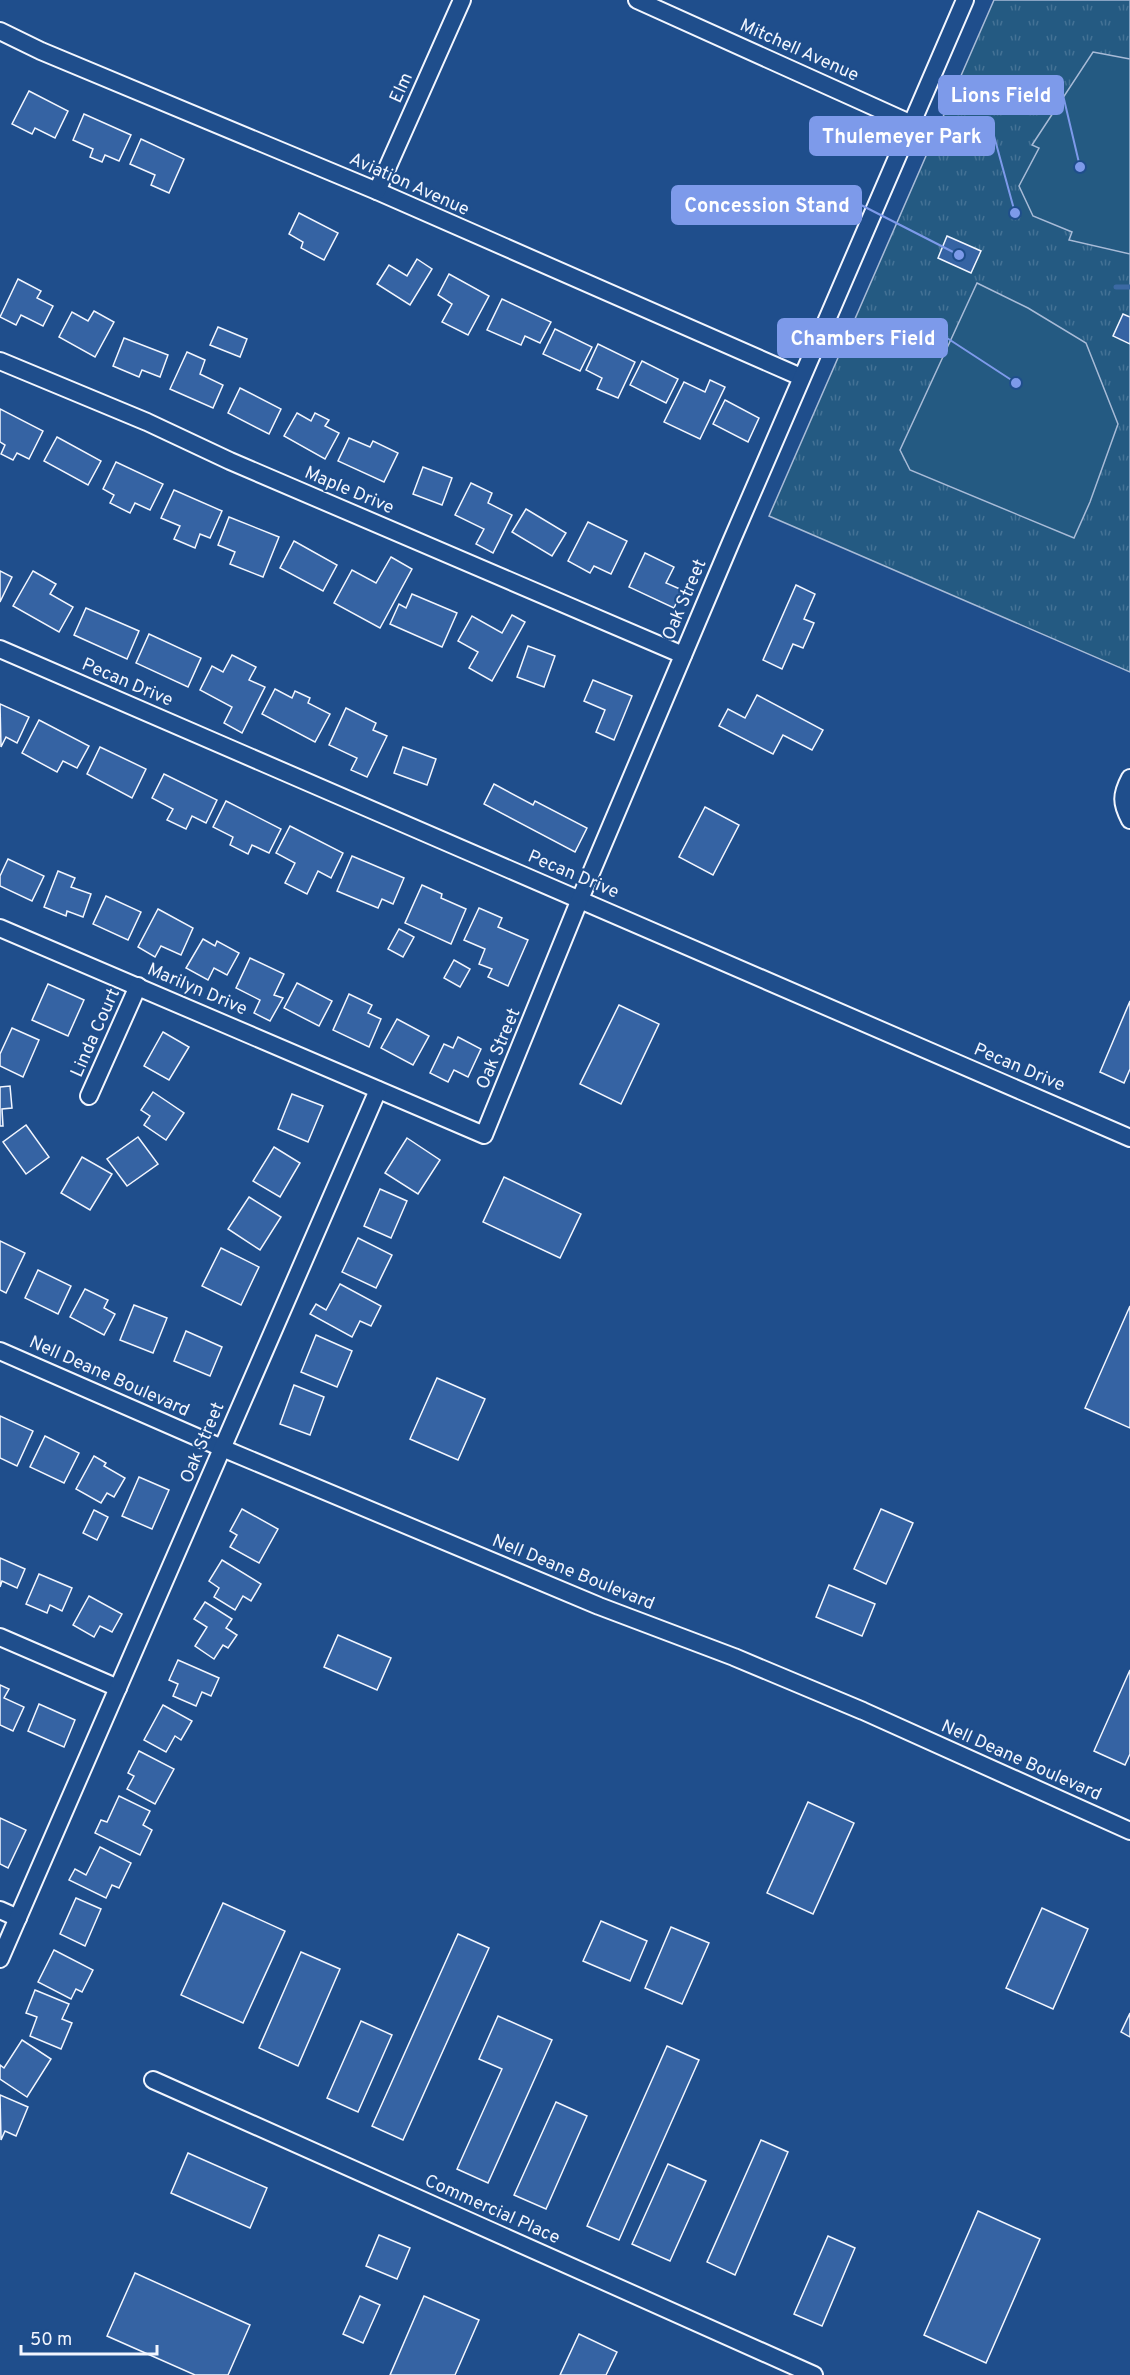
<svg xmlns="http://www.w3.org/2000/svg" width="1130" height="2375" font-family="Overpass,sans-serif">
<style>
.grass{fill:url(#grass-tufts);stroke:#a8bbd7;stroke-width:1.5}
.pitch{fill:#245a82;stroke:#a8bbd7;stroke-width:1.5}
.lines{fill:none;stroke-linecap:round;stroke-linejoin:round}
.stream{stroke:#3b69a3;stroke-width:5}
.building{fill:#3563a3;stroke:#f2f6ff;stroke-width:1.5}
.street-casing{stroke:#f2f6ff;stroke-width:20}
.street{stroke:#1f4e8c;stroke-width:16}
.labels{text-anchor:middle;dominant-baseline:central;stroke-width:4.5;stroke-linejoin:round;paint-order:stroke}
.street-label{font-size:18px;fill:#f2f6ff;stroke:#1f4e8c}
.leader{fill:none;stroke:#7d9aea;stroke-width:2}
.callout-dot{fill:#7d9aea;stroke:#1f4e8c;stroke-width:2}
.callout{fill:#7d9aea;stroke:#7d9aea;stroke-width:2}
.callout-label{font-size:20px;text-anchor:middle;font-weight:bold;fill:#fff}
</style>
<defs>
<pattern id="grass-tufts" width="24" height="20" patternUnits="userSpaceOnUse" patternTransform="scale(1.5)"><rect width="24" height="20" fill="#245a82"/><path d="M3 7l-1-3M5 7V3M7 7l1-3M15 17l-1-3M17 17v-4M19 17l1-3" fill="none" stroke="#447295"/></pattern>
</defs>
<rect width="100%" height="100%" fill="#1f4e8c"/>
<path class="grass" d="M994,0H1130V672L769,516Z"/>
<g class="pitch">
<path d="M1093,52L1130,59V254L1069,240L1072,232L1033,216L1019,186L1039,148L1032,145Z"/>
<path d="M977,283L1028,308L1086,343L1118,424L1090,502L1074,538L910,470L900,450Z"/>
</g>
<g class="lines">
<path class="stream" d="M1116,287H1130"/>
</g>
<g class="building">
<path d="M29,91L68,111L55,138L35,128L32,134L12,124Z"/>
<path d="M84,114L131,135L119,161L105,155L102,162L90,157L93,149L73,140Z"/>
<path d="M141,139L184,159L169,193L151,185L155,175L130,164Z"/>
<path d="M299,213L338,233L324,260L301,248L303,242L289,234Z"/>
<path d="M947,236L981,251L971,273L938,258Z"/>
<path d="M417,259L432,269L410,305L377,284L389,265L407,276Z"/>
<path d="M449,274L489,296L468,335L442,322L452,304L438,295Z"/>
<path d="M18,279L41,291L37,298L53,306L43,326L21,315L16,325L0,317Z"/>
<path d="M502,299L551,322L540,343L525,336L521,345L487,330Z"/>
<path d="M94,311L114,322L95,357L59,337L72,312L88,321Z"/>
<path d="M1123,314L1130,317V344L1113,336Z"/>
<path d="M218,327L247,339L240,357L210,345Z"/>
<path d="M555,329L592,347L580,371L543,354Z"/>
<path d="M124,338L168,355L160,377L142,370L139,377L113,366Z"/>
<path d="M598,344L635,362L618,398L597,389L602,378L586,370Z"/>
<path d="M187,352L205,360L200,374L223,385L213,408L170,389Z"/>
<path d="M642,361L678,379L666,403L630,385Z"/>
<path d="M710,380L725,387L700,439L664,422L684,382L705,392Z"/>
<path d="M240,388L281,409L269,434L228,413Z"/>
<path d="M725,400L759,418L748,442L713,424Z"/>
<path d="M0,409L43,431L29,459L17,453L13,460L1,454L5,445L0,442Z"/>
<path d="M297,413L311,421L315,413L329,420L325,426L339,433L325,459L284,436Z"/>
<path d="M57,437L101,461L88,485L44,461Z"/>
<path d="M349,438L370,447L373,441L398,453L384,482L338,461Z"/>
<path d="M116,462L163,484L150,510L135,503L130,513L110,503L114,495L103,489Z"/>
<path d="M423,467L452,478L442,505L413,494Z"/>
<path d="M471,483L492,493L488,503L512,515L493,553L476,544L484,529L455,515Z"/>
<path d="M174,490L222,511L210,538L200,534L195,548L174,539L180,526L161,518Z"/>
<path d="M526,509L566,533L552,556L512,532Z"/>
<path d="M229,517L279,537L263,577L230,564L235,552L218,545Z"/>
<path d="M588,522L627,541L611,574L594,566L590,573L568,561Z"/>
<path d="M294,541L337,565L323,591L280,568Z"/>
<path d="M645,553L674,567L666,583L682,590L674,608L629,587Z"/>
<path d="M391,557L412,569L380,628L334,603L352,570L376,583Z"/>
<path d="M0,571L12,577L0,602Z"/>
<path d="M33,571L56,584L50,594L73,607L59,632L13,606Z"/>
<path d="M796,585L815,594L804,619L814,623L803,648L793,644L782,669L763,660Z"/>
<path d="M412,594L457,613L442,647L390,624L399,604L406,608Z"/>
<path d="M86,608L139,631L127,659L74,635Z"/>
<path d="M512,615L525,622L492,681L469,668L478,652L458,641L472,616L502,633Z"/>
<path d="M149,634L201,658L188,687L136,663Z"/>
<path d="M528,646L555,656L544,687L517,677Z"/>
<path d="M232,655L256,667L249,680L265,687L242,733L224,723L232,707L200,690L212,666L223,672Z"/>
<path d="M593,680L632,696L614,740L596,732L605,710L584,701Z"/>
<path d="M275,689L292,698L295,691L310,698L308,703L330,714L315,742L262,714Z"/>
<path d="M757,695L823,730L812,750L783,735L773,754L719,726L728,709L745,718Z"/>
<path d="M0,704L29,717L17,743L6,737L1,747Z"/>
<path d="M346,708L376,723L373,730L387,736L367,777L351,770L357,758L329,745Z"/>
<path d="M39,720L89,746L77,768L63,761L57,772L22,753Z"/>
<path d="M100,747L146,769L132,798L87,774Z"/>
<path d="M403,747L436,759L427,785L394,773Z"/>
<path d="M164,774L217,800L206,823L192,816L186,829L167,820L173,809L152,798Z"/>
<path d="M494,784L533,805L535,801L587,828L575,852L484,804Z"/>
<path d="M226,801L281,829L269,853L252,845L248,854L230,845L233,837L213,827Z"/>
<path d="M705,807L739,825L713,875L679,857Z"/>
<path d="M290,826L343,853L331,878L318,871L307,894L285,883L295,863L276,853Z"/>
<path d="M352,856L404,878L393,904L382,899L378,908L337,891Z"/>
<path d="M8,859L44,876L32,901L0,886V876Z"/>
<path d="M58,871L75,878L71,887L91,894L83,917L67,911L66,916L44,907Z"/>
<path d="M422,885L442,894L441,898L466,909L451,944L405,923Z"/>
<path d="M106,896L141,912L128,940L93,924Z"/>
<path d="M479,908L502,918L498,927L528,940L508,986L488,977L492,969L479,964L485,949L464,940Z"/>
<path d="M158,909L193,928L181,955L161,946L155,957L138,947Z"/>
<path d="M399,929L414,937L403,957L388,949Z"/>
<path d="M203,939L215,946L217,941L239,953L227,975L214,968L208,980L186,968Z"/>
<path d="M250,958L284,974L274,995L283,998L270,1021L254,1013L260,1000L236,988Z"/>
<path d="M454,960L470,969L460,987L444,978Z"/>
<path d="M297,983L332,1001L319,1026L284,1008Z"/>
<path d="M48,984L84,1000L68,1036L32,1020Z"/>
<path d="M349,994L372,1005L368,1013L381,1019L369,1047L333,1030Z"/>
<path d="M1130,1001V1069L1124,1083L1100,1072Z"/>
<path d="M619,1005L659,1024L621,1104L580,1084Z"/>
<path d="M397,1019L429,1036L413,1065L381,1048Z"/>
<path d="M12,1028L39,1040L23,1077L0,1066V1054Z"/>
<path d="M163,1032L189,1047L169,1080L144,1066Z"/>
<path d="M458,1037L481,1049L468,1077L454,1070L448,1082L430,1073L444,1044L453,1048Z"/>
<path d="M10,1086L12,1108L2,1109L3,1126H0V1087Z"/>
<path d="M153,1092L184,1113L166,1140L144,1125L150,1116L141,1110Z"/>
<path d="M292,1094L323,1106L308,1142L278,1129Z"/>
<path d="M26,1125L49,1157L26,1174L3,1142Z"/>
<path d="M138,1137L158,1164L127,1186L107,1159Z"/>
<path d="M407,1138L440,1160L418,1194L385,1173Z"/>
<path d="M274,1147L300,1163L280,1197L253,1181Z"/>
<path d="M82,1157L112,1174L90,1210L61,1193Z"/>
<path d="M504,1177L581,1214L560,1258L483,1222Z"/>
<path d="M380,1189L407,1201L391,1238L364,1226Z"/>
<path d="M249,1197L281,1217L260,1250L228,1229Z"/>
<path d="M358,1238L392,1255L376,1288L342,1272Z"/>
<path d="M0,1241L25,1253L6,1293L0,1290Z"/>
<path d="M221,1248L259,1267L241,1305L202,1286Z"/>
<path d="M38,1270L71,1286L58,1314L25,1298Z"/>
<path d="M340,1284L381,1306L371,1326L360,1321L352,1337L310,1314L316,1304L326,1310Z"/>
<path d="M85,1289L108,1300L104,1308L115,1314L104,1335L70,1317Z"/>
<path d="M134,1305L167,1318L153,1353L120,1340Z"/>
<path d="M1130,1306V1428L1085,1408Z"/>
<path d="M186,1331L222,1347L210,1376L174,1361Z"/>
<path d="M316,1335L352,1351L337,1387L301,1372Z"/>
<path d="M437,1378L485,1399L458,1460L410,1439Z"/>
<path d="M294,1385L324,1397L310,1435L280,1424Z"/>
<path d="M0,1416L33,1431L17,1466L0,1458Z"/>
<path d="M45,1436L79,1453L64,1483L30,1467Z"/>
<path d="M94,1456L106,1463L104,1466L125,1478L114,1497L107,1493L101,1503L76,1489Z"/>
<path d="M139,1477L169,1490L152,1529L122,1516Z"/>
<path d="M242,1509L278,1529L259,1563L230,1547L237,1535L230,1531Z"/>
<path d="M881,1509L913,1523L886,1584L854,1569Z"/>
<path d="M94,1510L108,1517L97,1540L83,1533Z"/>
<path d="M0,1558L25,1569L17,1588L2,1581L0,1587Z"/>
<path d="M222,1560L261,1584L251,1601L243,1596L235,1610L214,1597L219,1588L209,1581Z"/>
<path d="M39,1574L72,1588L62,1611L50,1605L47,1613L26,1604Z"/>
<path d="M829,1585L875,1604L862,1636L816,1617Z"/>
<path d="M89,1596L122,1614L112,1632L100,1626L94,1637L73,1625Z"/>
<path d="M205,1602L232,1619L226,1628L237,1635L228,1648L223,1645L214,1659L195,1646L207,1627L194,1619Z"/>
<path d="M338,1635L391,1658L377,1690L324,1667Z"/>
<path d="M178,1660L219,1678L211,1696L202,1692L196,1706L173,1696L178,1684L169,1680Z"/>
<path d="M1130,1670V1754L1125,1765L1094,1751Z"/>
<path d="M0,1685L9,1689L4,1698L24,1707L13,1731L0,1725Z"/>
<path d="M39,1704L75,1720L64,1747L28,1731Z"/>
<path d="M163,1705L192,1721L181,1740L175,1736L166,1752L144,1740Z"/>
<path d="M139,1751L174,1769L155,1804L127,1789L134,1776L128,1773Z"/>
<path d="M119,1796L150,1811L143,1825L152,1830L140,1855L95,1833L101,1820L107,1822Z"/>
<path d="M808,1802L854,1823L813,1914L767,1893Z"/>
<path d="M0,1818L26,1830L8,1868L0,1864Z"/>
<path d="M100,1847L131,1863L119,1888L112,1885L106,1898L69,1880L75,1869L86,1875Z"/>
<path d="M76,1898L101,1909L85,1946L60,1934Z"/>
<path d="M223,1903L285,1931L243,2023L181,1995Z"/>
<path d="M1042,1908L1088,1929L1053,2009L1006,1988Z"/>
<path d="M601,1921L647,1941L630,1981L583,1961Z"/>
<path d="M671,1927L709,1943L682,2004L645,1988Z"/>
<path d="M458,1934L489,1948L403,2140L372,2126Z"/>
<path d="M54,1950L93,1970L82,1992L76,1989L71,1999L38,1982Z"/>
<path d="M301,1952L340,1969L298,2066L259,2048Z"/>
<path d="M35,1990L69,2004L62,2019L72,2023L61,2049L30,2036L37,2017L26,2013Z"/>
<path d="M1130,2013V2037L1121,2032Z"/>
<path d="M498,2016L552,2040L488,2183L457,2169L502,2069L479,2059Z"/>
<path d="M361,2021L392,2035L358,2112L327,2098Z"/>
<path d="M22,2040L51,2059L27,2097L0,2079V2065L4,2068Z"/>
<path d="M667,2046L699,2060L619,2240L587,2226Z"/>
<path d="M0,2095L28,2107L16,2136L5,2131L1,2140Z"/>
<path d="M556,2102L587,2116L546,2209L514,2195Z"/>
<path d="M761,2140L788,2152L735,2275L707,2262Z"/>
<path d="M188,2153L267,2188L250,2228L171,2193Z"/>
<path d="M668,2164L706,2181L670,2261L632,2244Z"/>
<path d="M978,2211L1040,2239L986,2363L924,2335Z"/>
<path d="M379,2235L410,2248L397,2279L366,2266Z"/>
<path d="M828,2236L855,2248L822,2326L794,2314Z"/>
<path d="M135,2273L250,2325L228,2375H195L107,2336Z"/>
<path d="M360,2296L380,2305L363,2343L343,2334Z"/>
<path d="M424,2296L479,2320L455,2375H390Z"/>
<path d="M579,2334L617,2352L606,2375H560Z"/>
</g>
<g class="lines">
<g class="street-casing">
<g id="street">
<path d="M637,0L912,124"/>
<path d="M0,31L41,51L377,191L801,377"/>
<path d="M377,191L462,0"/>
<path d="M0,361L147,422L230,461L683,655"/>
<path d="M0,649L1130,1138"/>
<path d="M1130,778C1121,795 1121,803 1130,820"/>
<path d="M0,928L484,1135L580,899L731,542L965,0"/>
<path d="M89,1096L138,986"/>
<path d="M0,1351L222,1448L599,1606L734,1657L863,1711L1130,1831"/>
<path d="M0,1637L118,1688"/>
<path d="M0,1910L18,1918"/>
<path d="M0,1959L378,1090"/>
<path d="M153,2080L814,2375"/>
</g>
</g>
<use href="#street" class="street"/>
</g>
<g class="labels">
<g class="street-label">
<text transform="translate(799 51) rotate(24)">Mitchell Avenue</text>
<text transform="translate(402 88) rotate(-66)">Elm</text>
<text transform="translate(409 185) rotate(24)">Aviation Avenue</text>
<text transform="translate(349 491) rotate(23)">Maple Drive</text>
<text transform="translate(685 600) rotate(-67)">Oak Street</text>
<text transform="translate(127 683) rotate(23)">Pecan Drive</text>
<text transform="translate(573 875) rotate(23)">Pecan Drive</text>
<text transform="translate(197 990) rotate(23)">Marilyn Drive</text>
<text transform="translate(96 1033) rotate(-66)">Linda Court</text>
<text transform="translate(499 1049) rotate(-67)">Oak Street</text>
<text transform="translate(1019 1068) rotate(23)">Pecan Drive</text>
<text transform="translate(109 1377) rotate(24)">Nell Deane Boulevard</text>
<text transform="translate(203 1443) rotate(-67)">Oak Street</text>
<text transform="translate(573 1573) rotate(22)">Nell Deane Boulevard</text>
<text transform="translate(1021 1761) rotate(24)">Nell Deane Boulevard</text>
<text transform="translate(492 2210) rotate(24)">Commercial Place</text>
</g>
</g>
<path class="leader" d="M1080 167L1063 95M1015 213L994 136M959 255L861 205M1016 383L947 338"/>
<g class="callout-dot">
<circle cx="1080" cy="167" r="6"/>
<circle cx="1015" cy="213" r="6"/>
<circle cx="959" cy="255" r="6"/>
<circle cx="1016" cy="383" r="6"/>
</g>
<g class="callout">
<rect x="939" y="76" width="124" height="38" rx="6"/>
<rect x="810" y="117" width="184" height="38" rx="6"/>
<rect x="672" y="186" width="189" height="38" rx="6"/>
<rect x="778" y="319" width="169" height="38" rx="6"/>
</g>
<g class="callout-label">
<text x="1001" y="102">Lions Field</text>
<text x="902" y="143">Thulemeyer Park</text>
<text x="767" y="212">Concession Stand</text>
<text x="863" y="345">Chambers Field</text>
</g>
<path d="M21 2345v9h136v-9" fill="none" stroke="#f2f6ff" stroke-width="3"/>
<text x="30" y="2345" font-size="18" fill="#f2f6ff" stroke="#1f4e8c" stroke-width="4.5" paint-order="stroke">50 m</text>
</svg>
